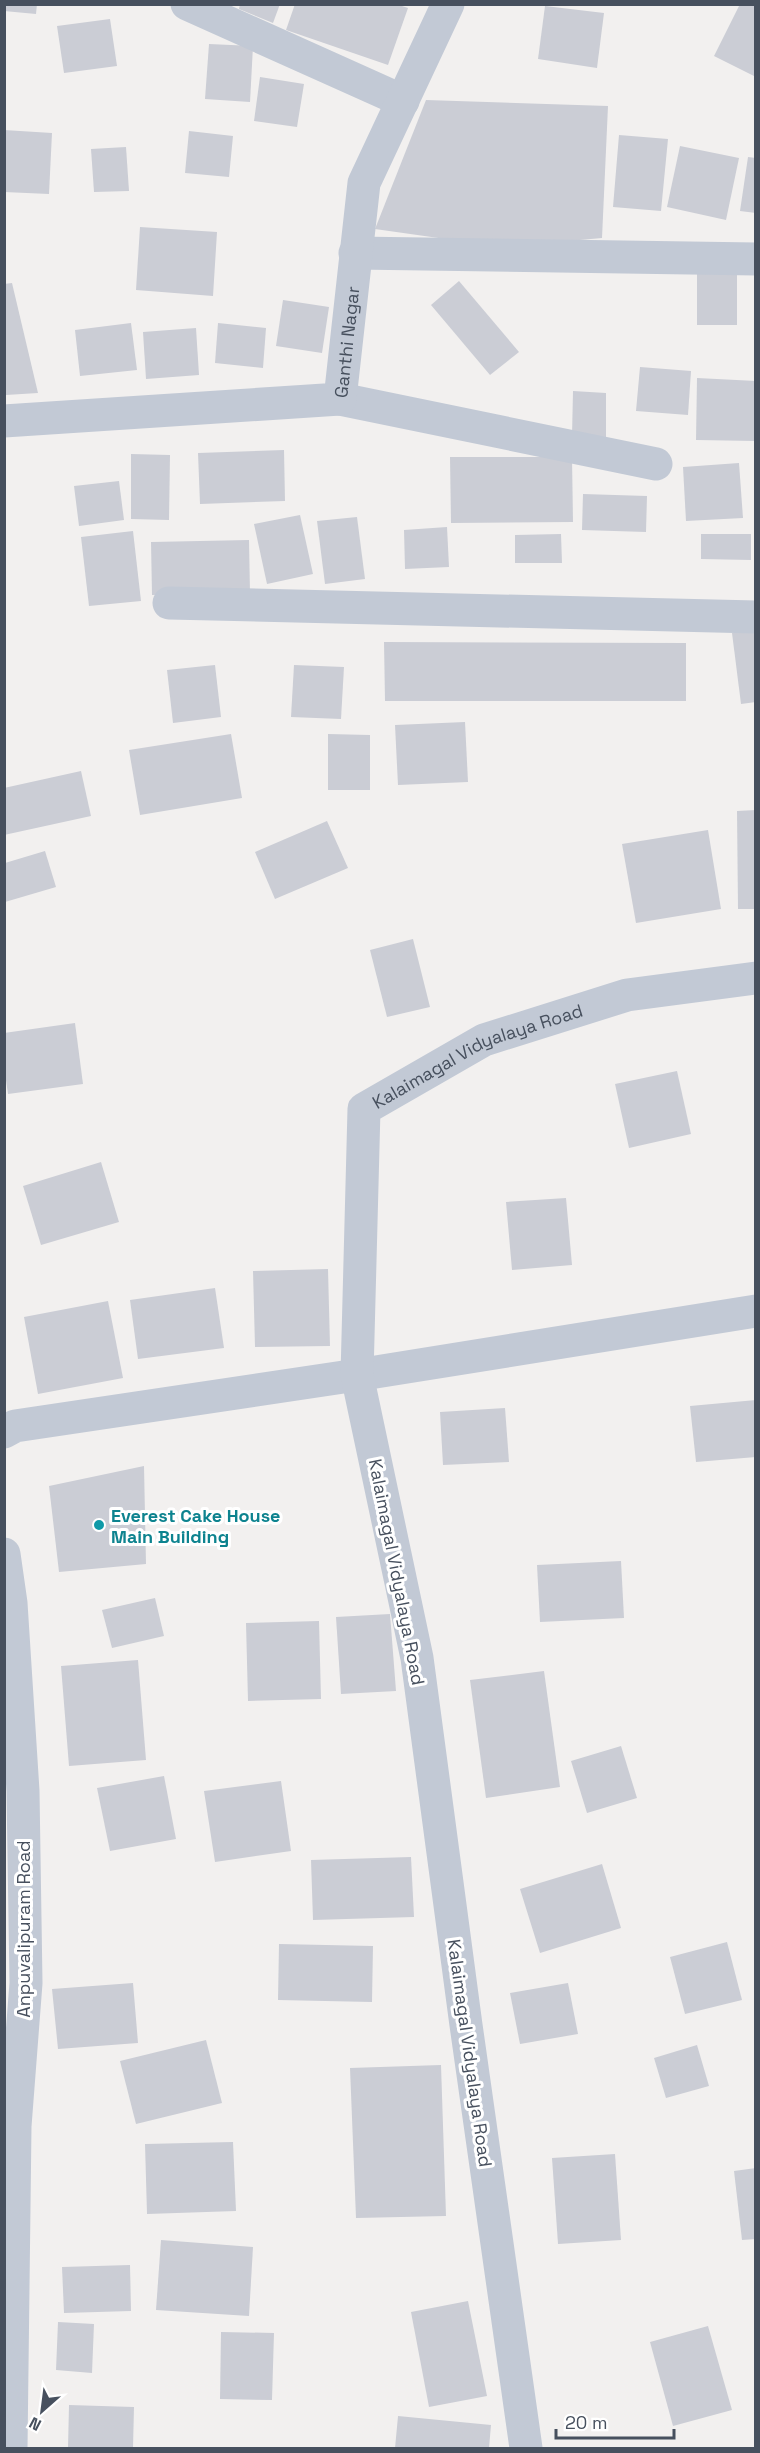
<svg xmlns="http://www.w3.org/2000/svg" width="760" height="2453" font-family="'Space Grotesk',sans-serif">
<style>
.building{fill:#cbcdd5}
.lines{fill:none;stroke-linecap:round;stroke-linejoin:round}
.street{stroke:#c2c9d5;stroke-width:33}
.culture-dot{fill:#0f9aa8;stroke:#fff;stroke-width:2}
.labels{text-anchor:middle;dominant-baseline:central;stroke-width:6;stroke-linejoin:round;paint-order:stroke}
.street-label{font-size:18px;fill:#47505e;stroke:#fff}
.culture-label{font-size:18px;font-weight:bold;fill:#0d838f;stroke:#fff;text-anchor:start}
</style>
<rect width="100%" height="100%" fill="#f2f0ef"/>
<g class="building">
<path d="M4,4H37L36,14L4,11Z"/>
<path d="M240,4H280L273,23L239,9Z"/>
<path d="M295,4H396L408,8L388,65L286,30Z"/>
<path d="M740,4H756V77L714,56Z"/>
<path d="M545,6L604,13L597,68L538,59Z"/>
<path d="M110,19L117,66L64,73L57,26Z"/>
<path d="M209,44L253,46L250,102L205,99Z"/>
<path d="M260,77L304,84L297,127L254,121Z"/>
<path d="M426,100L608,106L602,238L502,247L375,229Z"/>
<path d="M4,130L52,133L49,194L4,192Z"/>
<path d="M189,131L233,136L229,177L185,173Z"/>
<path d="M619,135L668,139L661,211L613,207Z"/>
<path d="M680,146L739,158L726,220L667,207Z"/>
<path d="M126,147L129,191L94,192L91,149Z"/>
<path d="M748,157L756,158V213L740,211Z"/>
<path d="M140,227L217,232L213,296L136,290Z"/>
<path d="M697,269L737,270V325H697Z"/>
<path d="M459,281L519,352L490,375L431,305Z"/>
<path d="M12,283L38,393L6,395L4,390V284Z"/>
<path d="M283,300L329,307L322,353L276,346Z"/>
<path d="M131,323L137,370L80,376L75,330Z"/>
<path d="M218,323L266,328L263,368L215,363Z"/>
<path d="M196,328L199,375L146,379L143,332Z"/>
<path d="M640,367L691,371L688,415L636,411Z"/>
<path d="M697,378L756,381V441L696,440Z"/>
<path d="M573,391L606,393V437L572,436Z"/>
<path d="M284,450L285,501L200,504L198,453Z"/>
<path d="M131,454L170,455L169,520L131,519Z"/>
<path d="M450,457H572L573,522L451,523Z"/>
<path d="M739,463L743,518L686,521L683,467Z"/>
<path d="M119,481L124,520L79,526L74,486Z"/>
<path d="M583,494L647,496L646,532L582,530Z"/>
<path d="M300,515L313,574L267,584L254,524Z"/>
<path d="M357,517L365,579L325,584L317,521Z"/>
<path d="M447,527L449,567L405,569L404,530Z"/>
<path d="M133,531L141,601L89,606L81,537Z"/>
<path d="M561,534L562,563H515V535Z"/>
<path d="M701,534H751V560L701,559Z"/>
<path d="M249,540L250,593L152,595L151,542Z"/>
<path d="M756,631V702L741,704L732,633Z"/>
<path d="M384,642L686,643V701H385Z"/>
<path d="M215,665L221,717L173,723L167,670Z"/>
<path d="M294,665L344,667L341,719L291,717Z"/>
<path d="M465,722L468,782L398,785L395,725Z"/>
<path d="M231,734L242,798L140,815L129,750Z"/>
<path d="M328,734L370,735V790H328Z"/>
<path d="M81,771L91,816L4,835V788Z"/>
<path d="M756,810V909H738L737,811Z"/>
<path d="M327,821L348,868L275,899L255,852Z"/>
<path d="M708,830L721,909L636,923L622,844Z"/>
<path d="M45,851L56,887L5,902V863Z"/>
<path d="M413,939L430,1007L387,1017L370,950Z"/>
<path d="M75,1023L83,1084L8,1094L4,1067V1033Z"/>
<path d="M677,1071L691,1134L629,1148L615,1084Z"/>
<path d="M101,1162L119,1222L41,1245L23,1186Z"/>
<path d="M566,1198L572,1265L512,1270L506,1202Z"/>
<path d="M328,1269L330,1346L255,1347L253,1271Z"/>
<path d="M215,1288L224,1348L138,1359L130,1300Z"/>
<path d="M108,1301L123,1378L38,1394L24,1317Z"/>
<path d="M756,1400V1457L696,1462L690,1406Z"/>
<path d="M505,1408L509,1462L443,1465L440,1412Z"/>
<path d="M144,1466L146,1564L59,1572L49,1486Z"/>
<path d="M621,1561L624,1618L540,1622L537,1565Z"/>
<path d="M155,1598L164,1636L112,1648L102,1610Z"/>
<path d="M390,1614L396,1691L341,1694L336,1617Z"/>
<path d="M319,1621L321,1699L248,1701L246,1623Z"/>
<path d="M138,1660L146,1760L69,1766L61,1666Z"/>
<path d="M544,1671L560,1787L486,1798L470,1680Z"/>
<path d="M621,1746L637,1798L587,1813L571,1761Z"/>
<path d="M164,1776L176,1839L110,1851L97,1788Z"/>
<path d="M281,1781L291,1851L215,1862L204,1791Z"/>
<path d="M411,1857L414,1917L313,1920L311,1860Z"/>
<path d="M602,1864L621,1928L540,1953L520,1889Z"/>
<path d="M727,1942L742,2000L685,2014L670,1957Z"/>
<path d="M279,1944L373,1946L372,2002L278,2000Z"/>
<path d="M133,1983L138,2043L58,2049L52,1989Z"/>
<path d="M568,1983L578,2034L520,2044L510,1993Z"/>
<path d="M206,2040L222,2103L136,2124L120,2061Z"/>
<path d="M697,2045L709,2086L666,2098L654,2058Z"/>
<path d="M441,2065L446,2216L356,2218L350,2068Z"/>
<path d="M233,2142L236,2211L147,2214L145,2144Z"/>
<path d="M615,2154L621,2240L558,2244L552,2158Z"/>
<path d="M756,2168V2239L742,2240L734,2171Z"/>
<path d="M161,2240L253,2247L249,2316L156,2310Z"/>
<path d="M130,2265L131,2311L64,2313L62,2267Z"/>
<path d="M468,2301L487,2396L429,2407L411,2312Z"/>
<path d="M58,2322L94,2324L92,2373L56,2370Z"/>
<path d="M708,2326L732,2410L673,2426L650,2342Z"/>
<path d="M221,2332L274,2333L272,2400L220,2399Z"/>
<path d="M69,2405L134,2407L133,2448H68Z"/>
<path d="M398,2416L491,2425L489,2448H395Z"/>
</g>
<g class="lines">
<g class="street">
<path d="M187,4L403,101"/>
<path d="M355,253L756,259"/>
<path d="M340,399L656,464"/>
<path id="s1" d="M4,421L340,399L364,183L448,4"/>
<path d="M169,603L756,617"/>
<path d="M4,1432L15,1426L357,1375L756,1311"/>
<path d="M4,1554L11,1603L23,1791L26,1983L15,2126L11,2448"/>
<path id="s2" d="M526,2448L466,2025L417,1658L357,1375L364,1109L484,1040L627,995L756,978"/>
</g>
</g>
<circle class="culture-dot" cx="99" cy="1525" r="6"/>
<g class="labels">
<g class="street-label">
<text stroke="none"><textPath href="#s1" startOffset="394">Ganthi Nagar</textPath></text>
<text stroke="none"><textPath href="#s2" startOffset="1479">Kalaimagal Vidyalaya Road</textPath></text>
<text transform="translate(397 1572) rotate(79)">Kalaimagal Vidyalaya Road</text>
<text transform="translate(23 1929) rotate(-90)">Anpuvalipuram Road</text>
<text transform="translate(470 2053) rotate(82)">Kalaimagal Vidyalaya Road</text>
</g>
<g class="culture-label">
<text x="111" y="1515">Everest Cake House<tspan x="111" dy="21">Main Building</tspan></text>
</g>
</g>
<rect width="760" height="2453" fill="none" stroke="#47505e" stroke-width="12"/>
<g transform="translate(42 2411) rotate(208)" stroke="#ffffff" stroke-width="4.5" paint-order="stroke">
<path d="M0-4.5L10 22L0 15L-10 22Z" fill="#47505e"/>
<text y="-9" font-size="16" font-weight="bold" text-anchor="middle" fill="#47505e">N</text>
</g>
<path d="M556 2429v9h118v-9" fill="none" stroke="#47505e" stroke-width="3"/>
<text x="565" y="2429" font-size="18" fill="#47505e" stroke="#ffffff" stroke-width="4.5" paint-order="stroke">20 m</text>
</svg>
